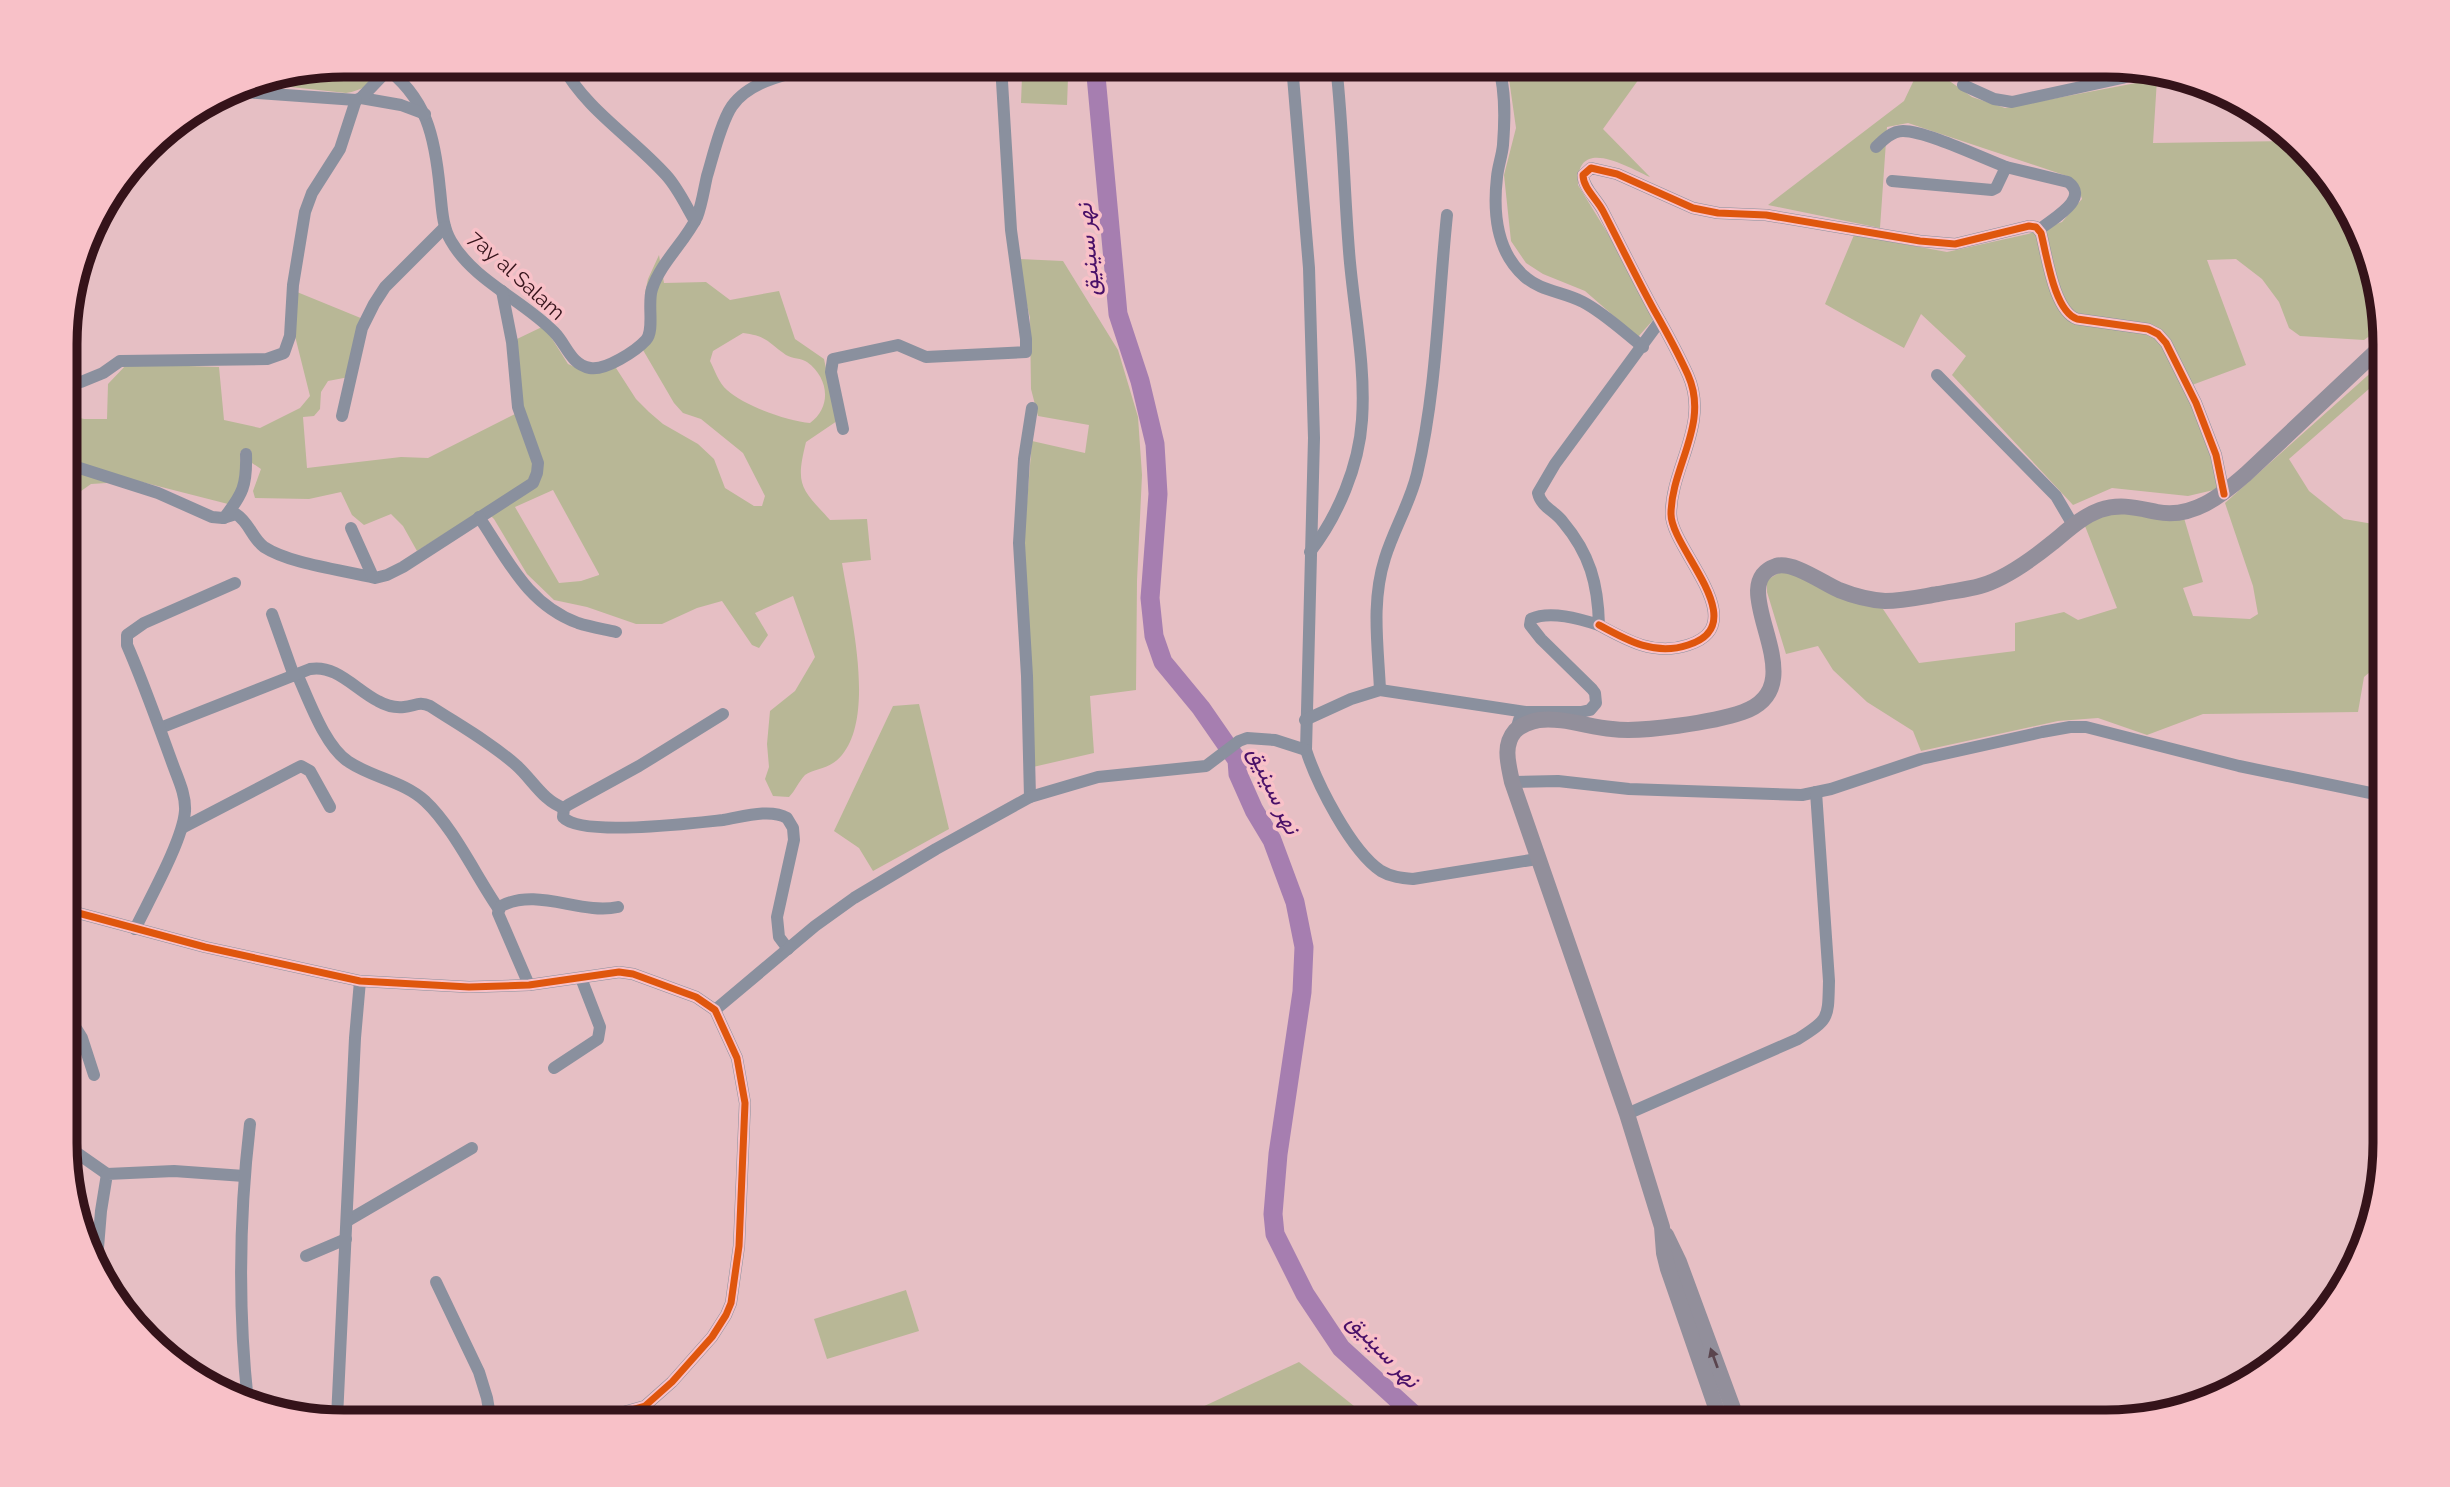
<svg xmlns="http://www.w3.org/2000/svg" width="2450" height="1487" font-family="Raleway,Vazirmatn,sans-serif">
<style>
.green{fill:#b8b796;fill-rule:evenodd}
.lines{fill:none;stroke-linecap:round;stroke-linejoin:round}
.river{stroke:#a67eb0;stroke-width:19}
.minor{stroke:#8a909e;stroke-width:12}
.major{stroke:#928f9b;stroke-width:16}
.cycleway-casing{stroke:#f8c1c8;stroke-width:11}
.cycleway{stroke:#df560d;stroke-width:7}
.oneway{fill:#5a454e}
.labels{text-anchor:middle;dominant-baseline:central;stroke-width:7;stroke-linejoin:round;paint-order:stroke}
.street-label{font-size:21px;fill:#35131a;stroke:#f8c1c8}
.water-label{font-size:23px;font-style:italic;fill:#491068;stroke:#f8c1c8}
.rim{fill:none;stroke:#35131a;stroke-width:9}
</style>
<rect width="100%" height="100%" fill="#e6bfc4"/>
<g class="green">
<path d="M344,65H376L380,68C375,83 361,91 346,93L253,83Z"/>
<path d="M1439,65H1491L1493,76L1448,78Z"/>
<path d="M1507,65H1649L1603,129L1650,177C1627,167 1576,135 1578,185L1613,242L1653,320L1638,337L1585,291L1543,274L1526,263L1511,241L1504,175L1516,128Z"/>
<path d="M1921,65H1945L1941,75L1972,97L2005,108L2157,79L2153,143L2290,141V136L2304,147L2348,204L2385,325L2364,340L2300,336L2289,328L2279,302L2262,279L2236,259L2207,260L2246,365L2192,385L2213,459L2218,489L2188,496L2112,488L2073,505L1952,375L1966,356L1921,314L1904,348L1825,304L1854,235L1947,252L2028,234L2062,222L2082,199L2077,183L2070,177L1908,123L1887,127L1880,228L1768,205L1904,101Z"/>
<path d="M1022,76L1068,78L1067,105L1021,103Z"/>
<path d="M659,255L664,283L706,282L730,300L779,291L795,339L824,359L837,421L806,442C795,486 801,488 830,520L867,519L871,560L842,563C850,612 876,714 842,755C830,770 814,768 805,775C799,781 795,791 789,797L773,796L765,779L769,767L767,744L770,711L795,691L815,657L793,596L755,613L768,635L759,648L752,645L722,601L697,608L662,624H636L587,607L554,600L527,574L494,519L484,509L417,551L403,526L391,514L364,525L352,515L341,492L309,499L255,498L253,491L261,469L252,463L251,450L240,452C240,469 243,492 228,504L138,481L91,484L67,501V415L84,419H107L108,384L127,364L219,367L224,420L260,428L300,408L310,396L294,332L297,292L368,321L349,377L328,381L321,392L320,409L314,416L303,417L307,468L401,457L428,458L523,410L517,339L544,326L568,364L591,374L642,348L652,311L645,293L648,279ZM743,333C767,336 768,342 786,355C793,359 801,358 807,362C829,378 832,407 810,423C788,421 744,406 727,390C719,383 715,371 710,361L713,351ZM643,350L674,403L683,413L701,419L743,453L765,496L762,506H754L725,488L714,459L698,444L663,424L649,412L636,399L616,368ZM553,490L599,574V575L581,581L559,583L515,507Z"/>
<path d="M1019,259L1063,261L1118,350L1138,417L1142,475L1137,581L1136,690L1090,696L1094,753L1033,767L1023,551L1032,441L1085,453L1089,425L1038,416L1031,389L1030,318L1017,263Z"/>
<path d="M2385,360V381H2378L2289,459L2309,491L2344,519L2379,525L2385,523V659L2364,677L2358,712L2203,714L2147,735L2098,718L2058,721L1921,751L1913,731L1867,702L1833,670L1818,646L1786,654L1767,592V580L1782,571L1881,606L1919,663L2015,651V623L2064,612L2078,620L2117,608L2085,526L2109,512L2184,518L2203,582L2183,588L2193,616L2250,619L2258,614L2253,586L2225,503Z"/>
<path d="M919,704L949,829L873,871L859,848L834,831L893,706Z"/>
<path d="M906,1290L919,1331L827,1359L814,1319Z"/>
<path d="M1299,1362L1374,1422H1170Z"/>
</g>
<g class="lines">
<path class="river" d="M1095,65L1118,314L1140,381L1155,444L1158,494L1150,598L1154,636L1163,662L1201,708L1237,760L1238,774L1254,810L1272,840L1295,902L1304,947L1302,992L1278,1154L1273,1214L1275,1234L1305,1294L1341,1348L1422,1422"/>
<g class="minor">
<path d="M382,65C427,97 435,137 440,190C442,207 442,226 451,241C474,281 523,300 554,332C567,345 570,364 590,368C605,371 636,351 646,340C655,330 647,304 652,289C661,262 685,242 697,217C702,204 704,189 707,176C713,156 721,122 732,106C751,79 793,73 822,65"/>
<path d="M562,65C586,110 633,138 666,175C678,188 686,206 695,221"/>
<path d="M1292,65L1309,268L1314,438L1306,750C1317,784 1351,851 1381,871C1391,877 1402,878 1413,879L1537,859"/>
<path d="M1498,65C1506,90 1505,119 1503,145C1502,156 1498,166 1497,177C1493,212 1496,251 1524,276C1540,291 1564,292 1583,302C1604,313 1624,332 1643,347"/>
<path d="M573,81L580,65"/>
<path d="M1963,85L1994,99L2012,102L2122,78L2135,74L2141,69"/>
<path d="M229,91L356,100L361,98L401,105L425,114"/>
<path d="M361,98L382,76L386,68"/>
<path d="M1876,147C1883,140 1892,131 1903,131C1926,131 1982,158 2006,167"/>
<path d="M1892,181L1992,190L1996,188L2006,167L2068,182C2091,199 2052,219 2039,230"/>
<path d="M1937,375L2056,496L2073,525"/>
<path d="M81,382L103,373L120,361L267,359L284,353L290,336L293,285L305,212L312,193L340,149L356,100"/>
<path d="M342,416L362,328L374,304L385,287L445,227"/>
<path d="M843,429L831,372L833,359L898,345L926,357L1026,352V339L1011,230L1001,65"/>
<path d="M67,464L158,493L212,517L223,518L236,514C249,522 252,538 264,547C290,564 343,570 375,578L387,575L403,567L533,483L537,473L538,463L518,407L512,342L502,291"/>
<path d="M479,517C508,560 527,604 578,623C590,627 603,629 616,632"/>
<path d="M224,518C243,494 247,485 246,454"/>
<path d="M351,528L373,577"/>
<path d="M1310,552C1338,516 1359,466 1362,420C1366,364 1353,306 1349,251C1344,189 1343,126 1336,65"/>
<path d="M272,614L294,676"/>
<path d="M1599,625C1628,641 1655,656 1688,645C1755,624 1671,549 1671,514C1671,467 1710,424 1688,375C1678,353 1666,331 1654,310C1636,277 1620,244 1603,211C1597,199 1583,188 1583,175L1591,168L1617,174L1693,208L1718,213L1766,215L1920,241L1955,244L2029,226L2036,227L2041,233C2047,256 2054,311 2077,319L2148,329L2158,334L2166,343L2196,403L2216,455L2224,494"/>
<path d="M297,674C309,700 325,747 349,762C373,778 403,781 425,801C453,827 476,876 498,908"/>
<path d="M1380,690C1378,645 1371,602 1385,558C1394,529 1410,503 1417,474C1437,389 1438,301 1447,215"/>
<path d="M723,714L639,766L568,805L564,808L563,817C580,837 695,823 723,820C742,817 770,808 787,818L793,828L794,840L777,917L779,937L788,949"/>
<path d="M1305,720L1351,699L1380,690L1526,712"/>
<path d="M160,728L310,669C336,664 356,690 378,701C385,705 395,708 404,707C415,706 419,701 430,706C459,725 490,742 516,765C532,779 543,801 564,808"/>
<path d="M1516,730L1519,720L1526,712H1581L1590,710L1596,703L1595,693L1592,689L1541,639L1530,625L1531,619C1550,610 1580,619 1599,625C1598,584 1590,554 1563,522C1555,511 1541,507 1538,493L1555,464L1660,321"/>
<path d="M1512,782L1558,781L1629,789L1802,795L1831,789L1921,759L2042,732L2070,727H2086L2239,766L2385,796"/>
<path d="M1030,797L1027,676L1019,543L1024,459L1032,408"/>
<path d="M182,828L301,766L310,771L330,807"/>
<path d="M67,910L205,947L360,981L469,987L529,985L619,972L633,974L696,997L715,1010L737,1058L745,1103L739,1246L731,1303L726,1315L712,1337L672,1382L645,1406L624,1412L490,1420L316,1419"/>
<path d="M135,929C149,900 183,840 185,811C186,795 178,779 173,765C158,724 144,684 127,645V635L144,623L235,583"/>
<path d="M529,985L498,913L501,906C538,887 580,915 618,907"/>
<path d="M715,1010L815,926L854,898L936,849L1030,797L1098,777L1206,766L1239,741L1247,738L1275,740L1306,750"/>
<path d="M67,1014L82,1038L94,1075"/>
<path d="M554,1068L598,1039L600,1027L581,978"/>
<path d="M1627,1114L1798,1039C1830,1019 1828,1018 1829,981L1816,792"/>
<path d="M67,1146L107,1174"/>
<path d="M347,1221L472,1148"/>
<path d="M306,1256L346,1239"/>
<path d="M97,1260L101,1211L107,1174L174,1171L244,1176"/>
<path d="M436,1282L479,1372L487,1398L491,1422"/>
<path d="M248,1403C238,1310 239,1217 250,1124"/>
<path d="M337,1418L355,1038L360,981"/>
</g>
<g class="major">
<path d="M1666,1235L1679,1262L1738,1422"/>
<path d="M1721,1422L1668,1269L1664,1253L1662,1227L1627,1114L1512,782C1509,766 1502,746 1515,731C1520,726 1531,721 1539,720C1562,717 1589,727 1612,729C1642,733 1714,722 1743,712C1820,685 1720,585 1776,566C1793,561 1823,583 1839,590C1854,596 1870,600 1885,601C1903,601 1920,597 1938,594C1952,591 1966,590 1980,586C2005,579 2031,560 2052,543C2067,531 2081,517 2100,510C2120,503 2137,508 2157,512C2192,519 2221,496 2246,474L2385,343"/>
</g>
<g class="cycleway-casing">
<g id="cycleway">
<path d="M1599,625C1628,641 1655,656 1688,645C1755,624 1671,549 1671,514C1671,467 1710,424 1688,375C1678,353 1666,331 1654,310C1636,277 1620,244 1603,211C1597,199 1583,188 1583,175L1591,168L1617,174L1693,208L1718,213L1766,215L1920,241L1955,244L2029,226L2036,227L2041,233C2047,256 2054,311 2077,319L2148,329L2158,334L2166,343L2196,403L2216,455L2224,494"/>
<path d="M67,910L205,947L360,981L469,987L529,985L619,972L633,974L696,997L715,1010L737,1058L745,1103L739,1246L731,1303L726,1315L712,1337L672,1382L645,1406L624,1412L490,1420L316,1419"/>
</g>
</g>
<use href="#cycleway" class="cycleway"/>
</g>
<defs><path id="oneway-solid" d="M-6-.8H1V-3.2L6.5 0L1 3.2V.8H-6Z" transform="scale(1.75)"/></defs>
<use class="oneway" href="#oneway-solid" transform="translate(1714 1358) rotate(-110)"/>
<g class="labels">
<g class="street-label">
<text transform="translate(517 275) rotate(42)">7ay al Salam</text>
</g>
<g class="water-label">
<text transform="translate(1087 250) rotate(-95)">نهر سينيق</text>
<text transform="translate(1275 790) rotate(65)">نهر سينيق</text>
<text transform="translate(1384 1350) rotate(46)">نهر سينيق</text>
</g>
</g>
<path d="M0 0H2450V1487H0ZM344 77H2106A267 267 0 0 1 2373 344V1143A267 267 0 0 1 2106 1410H344A267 267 0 0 1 77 1143V344A267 267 0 0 1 344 77Z" fill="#f8c1c8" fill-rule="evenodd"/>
<path class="rim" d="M344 77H2106A267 267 0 0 1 2373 344V1143A267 267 0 0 1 2106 1410H344A267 267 0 0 1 77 1143V344A267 267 0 0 1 344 77Z"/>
</svg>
